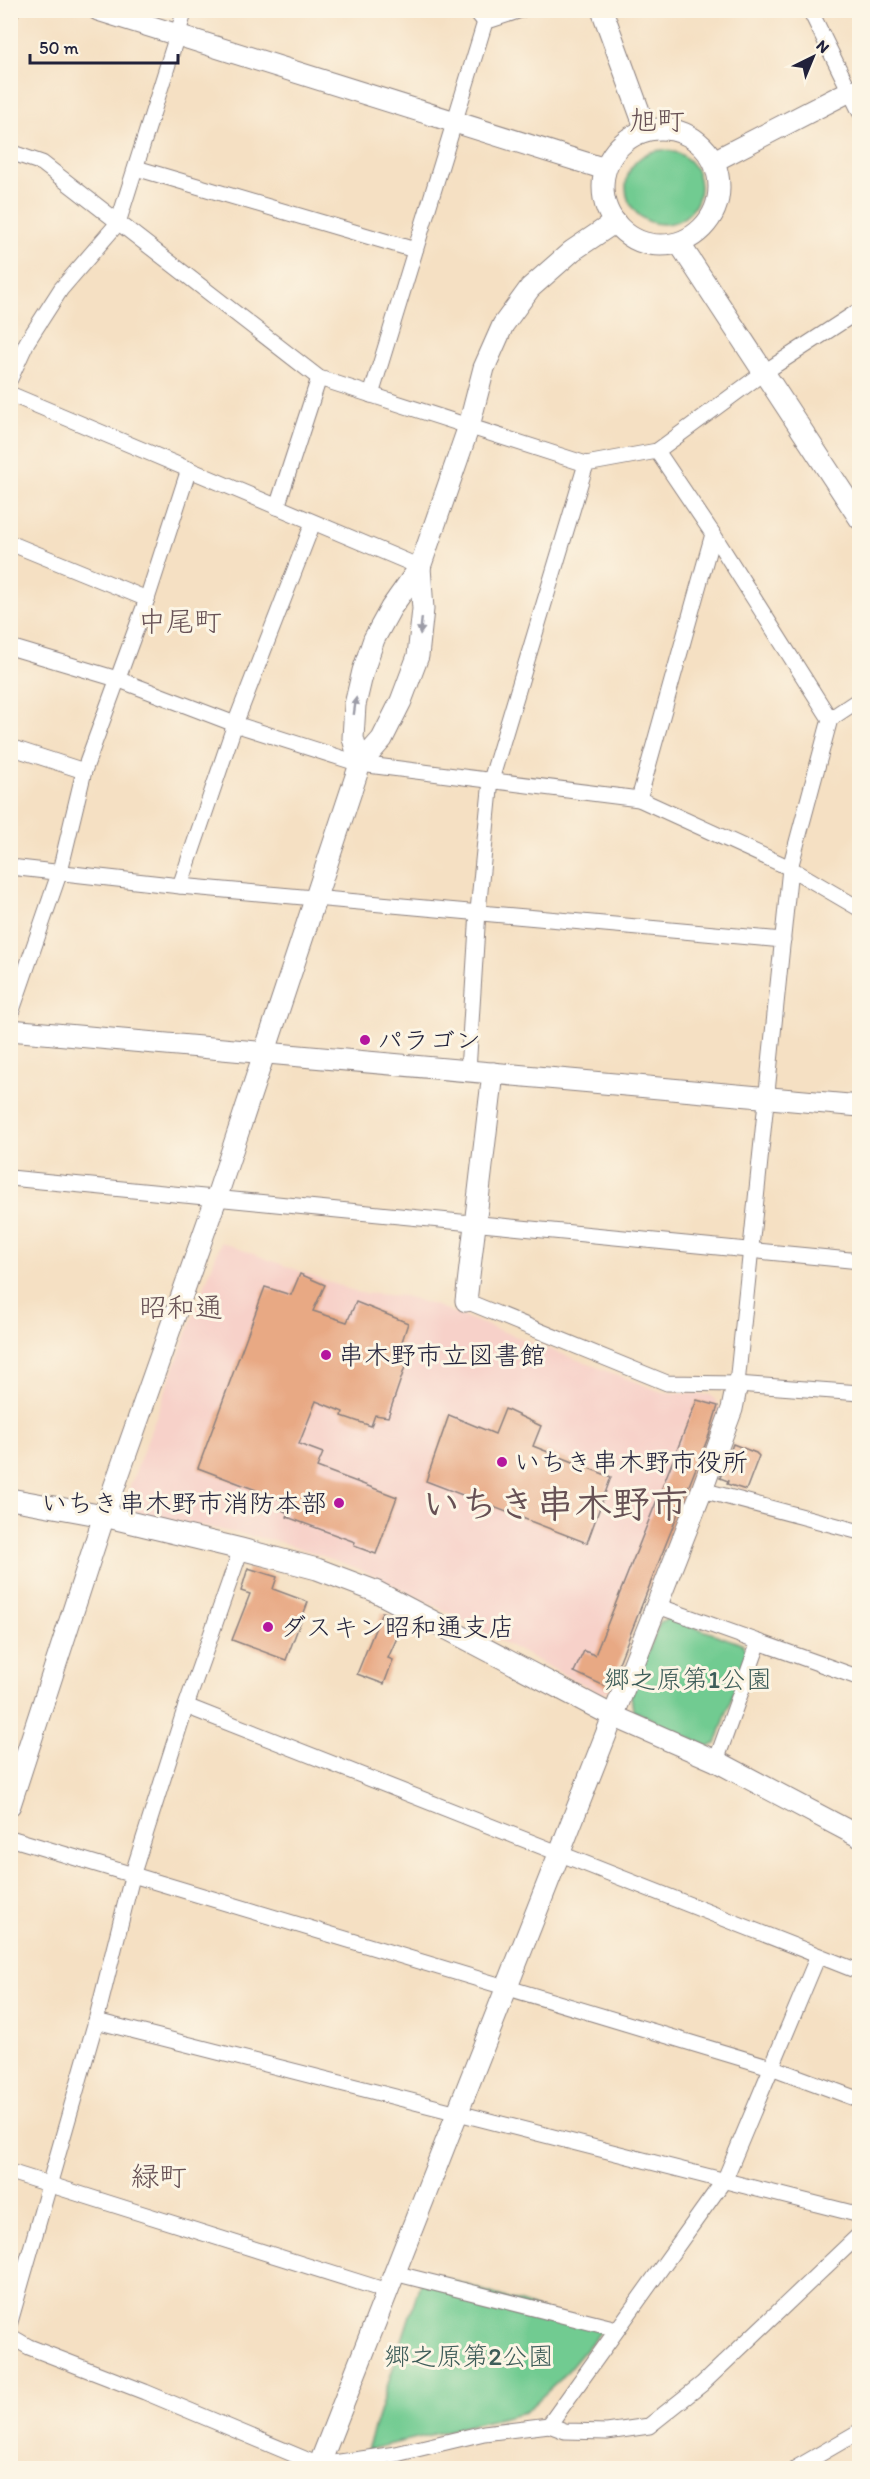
<svg xmlns="http://www.w3.org/2000/svg" width="870" height="2479" font-family="Itim,'Klee One',sans-serif">
<style>
.built{fill:#f7d1c9}
.green{fill:#71cb91;stroke:#4a7666;stroke-width:1.5}
.building{fill:#e8a984}
.lines{fill:none;stroke-linecap:round;stroke-linejoin:round}
.street-casing{stroke:#8c817f;stroke-width:17}
.secondary-casing{stroke:#8c817f;stroke-width:23}
.street{stroke:#fff;stroke-width:15}
.secondary{stroke:#fff;stroke-width:21}
.oneway{fill:#9c9ca7}
.poi-dot{fill:#b5179e;stroke:#fcf5e5;stroke-width:2}
.labels{text-anchor:middle;dominant-baseline:central;stroke-width:6;stroke-linejoin:round;paint-order:stroke}
.poi-label{font-size:26px;fill:#22223b;stroke:#fcf5e5;text-anchor:start}
.park-label{font-size:26px;fill:#3e5d59;stroke:#fcf5e5}
.quarter-label{font-size:28px;fill:#675155;stroke:#fcf5e5}
.town-label{font-size:38px;font-weight:bold;fill:#675155;stroke:#fcf5e5}
</style>
<rect width="100%" height="100%" fill="#fcf5e5"/>
<filter id="ink" filterUnits="userSpaceOnUse"><feTurbulence type="fractalNoise" baseFrequency=".0167" numOctaves="2"/><feDisplacementMap in="SourceGraphic" scale="12" xChannelSelector="R" yChannelSelector="G"/><feConvolveMatrix kernelMatrix="1 2 1 2 8 2 1 2 1" color-interpolation-filters="sRGB"/></filter>
<filter id="wash" filterUnits="userSpaceOnUse"><feTurbulence type="fractalNoise" baseFrequency=".008" numOctaves="4" result="noise"/><feDisplacementMap in="SourceGraphic" scale="24" xChannelSelector="R" yChannelSelector="G"/><feGaussianBlur stdDeviation="1.35" result="paint"/><feColorMatrix in="noise" values="0 0 0 0 0 0 0 0 0 0 0 0 0 0 0 0 0 1.4 0 .05"/><feComposite in="paint" operator="in"/></filter>
<g filter="url(#wash)">
<rect width="100%" height="100%" fill="#f5e0c3"/>
<path class="built" d="M221,1242L359,1293L404,1296L436,1306L662,1392L712,1395L720,1408L608,1691L601,1693L570,1678L441,1609L360,1569L281,1542L133,1512L126,1497Z"/>
<g class="green">
<circle cx="663" cy="187" r="37"/>
<path d="M669,1618L742,1644L747,1653L716,1744L708,1747L633,1710L631,1695L660,1622Z"/>
<path d="M424,2271L602,2330L561,2379L525,2412L367,2450Z"/>
</g>
<g id="blocks">
<g class="building">
<path d="M300,1274L325,1285L313,1311L347,1322L356,1302L408,1323L397,1357L407,1361L388,1417L375,1415L371,1426L342,1416L343,1412L316,1401L299,1444L323,1453L317,1467L397,1497L376,1554L354,1546L355,1542L287,1517L288,1513L282,1510L285,1501L198,1468L265,1287L291,1295Z"/>
<path d="M697,1400L718,1406L709,1435L609,1688L574,1672L584,1651L595,1655Z"/>
<path d="M505,1409L541,1426L533,1446L611,1477L587,1543L426,1481L449,1415L495,1434Z"/>
<path d="M733,1444L756,1453L759,1456L746,1490L727,1484L728,1481L720,1478Z"/>
<path d="M248,1568L277,1577L273,1589L308,1602L286,1660L232,1640L250,1594L241,1591Z"/>
<path d="M382,1612L404,1622L388,1658L393,1660L384,1684L357,1674Z"/>
</g>
</g>
</g>
<g filter="url(#ink)">
<use href="#blocks" fill-opacity="0" stroke="#8c817f" stroke-width="1.5"/>
<g class="lines">
<g class="street-casing">
<g id="street">
<path d="M475,10L485,22"/>
<path d="M810,10L860,112"/>
<path d="M10,14L12,10"/>
<path d="M485,22L521,10"/>
<path d="M10,152L42,163L319,378L586,464L657,451L763,373L860,310"/>
<path d="M136,168L415,250"/>
<path d="M10,379L27,342L61,289L118,223L185,10"/>
<path d="M10,394L420,567"/>
<path d="M371,395L485,22"/>
<path d="M657,451L713,534L830,719"/>
<path d="M277,507L319,378"/>
<path d="M10,543L147,599"/>
<path d="M10,647L117,679L235,724L360,764L639,799L790,868L860,909"/>
<path d="M10,747L84,771"/>
<path d="M639,799L713,534"/>
<path d="M10,867L180,886L783,940"/>
<path d="M180,886L235,724L313,523"/>
<path d="M10,1016L60,871L84,771L147,599L189,469"/>
<path d="M468,1071L478,911L491,780L586,464"/>
<path d="M10,1178L860,1261"/>
<path d="M466,1301L667,1383L737,1384L860,1393"/>
<path d="M737,1384L790,868L830,719L860,699"/>
<path d="M702,1490L860,1532"/>
<path d="M655,1605L860,1678"/>
<path d="M186,1706L860,1972"/>
<path d="M716,1761L759,1642"/>
<path d="M10,1838L771,2067L860,2100"/>
<path d="M96,2021L860,2215"/>
<path d="M10,2172L387,2291"/>
<path d="M394,2273L617,2329"/>
<path d="M10,2322L96,2021L133,1873L186,1706L241,1549"/>
<path d="M10,2336L29,2347L145,2392L319,2465L396,2454L484,2433L549,2425L565,2431L607,2432L649,2426L702,2384L860,2234"/>
<path d="M549,2425L725,2179L818,1956"/>
<path d="M796,2468L860,2431"/>
</g>
</g>
<g class="secondary-casing">
<g id="secondary">
<path d="M98,10L605,169"/>
<path d="M602,10L646,130"/>
<circle cx="661" cy="187" r="58"/>
<path d="M714,161L848,92L860,89"/>
<path d="M679,243L860,519"/>
<path d="M360,764L353,738L355,705L363,671L374,639L391,608L420,567L469,426L484,368L503,325L530,288L572,251L615,222"/>
<path d="M10,1030L860,1106"/>
<path d="M466,1301L493,1073"/>
<path d="M10,1499L104,1516L241,1549L317,1569L375,1591L611,1715L716,1761L860,1837"/>
<path d="M10,1805L104,1516L216,1199L360,764L382,739L401,701L418,656L423,609L420,567"/>
<path d="M318,2468L702,1490L732,1409L737,1384"/>
</g>
</g>
<use href="#street" class="street"/>
<use href="#secondary" class="secondary"/>
</g>
<defs><path id="oneway-solid" d="M-6-.8H1V-3.2L6.5 0L1 3.2V.8H-6Z" transform="scale(1.5)"/></defs>
<g class="oneway">
<use href="#oneway-solid" transform="translate(421 626) rotate(96)"/>
<use href="#oneway-solid" transform="translate(355 706) rotate(-82)"/>
</g>
</g>
<g class="poi-dot">
<circle cx="365" cy="1040" r="6"/>
<circle cx="326" cy="1355" r="6"/>
<circle cx="502" cy="1462" r="6"/>
<circle cx="339" cy="1503" r="6"/>
<circle cx="268" cy="1627" r="6"/>
</g>
<g class="labels">
<g class="poi-label">
<text x="377" y="1040">パラゴン</text>
<text x="338" y="1355">串木野市立図書館</text>
<text x="514" y="1462">いちき串木野市役所</text>
<text x="327" y="1503" text-anchor="end">いちき串木野市消防本部</text>
<text x="280" y="1627">ダスキン昭和通支店</text>
</g>
<g class="park-label">
<text x="688" y="1679">郷之原第1公園</text>
<text x="469" y="2356">郷之原第2公園</text>
</g>
<g class="quarter-label">
<text x="657" y="120">旭町</text>
<text x="180" y="621">中尾町</text>
<text x="181" y="1307">昭和通</text>
<text x="159" y="2176">緑町</text>
</g>
<g class="town-label">
<text x="555" y="1504">いちき串木野市</text>
</g>
</g>
<rect width="870" height="2479" fill="none" stroke="#fcf5e5" stroke-width="36"/>
<g transform="translate(813 57) rotate(43)" stroke="#fcf5e5" stroke-width="4.5" paint-order="stroke">
<path d="M0-4.5L10 22L0 15L-10 22Z" fill="#22223b"/>
<text y="-9" font-size="16" font-weight="bold" text-anchor="middle" fill="#22223b">N</text>
</g>
<path d="M30 54v9h148v-9" fill="none" stroke="#22223b" stroke-width="3"/>
<text x="39" y="54" font-size="18" fill="#22223b" stroke="#fcf5e5" stroke-width="4.5" paint-order="stroke">50 m</text>
</svg>
